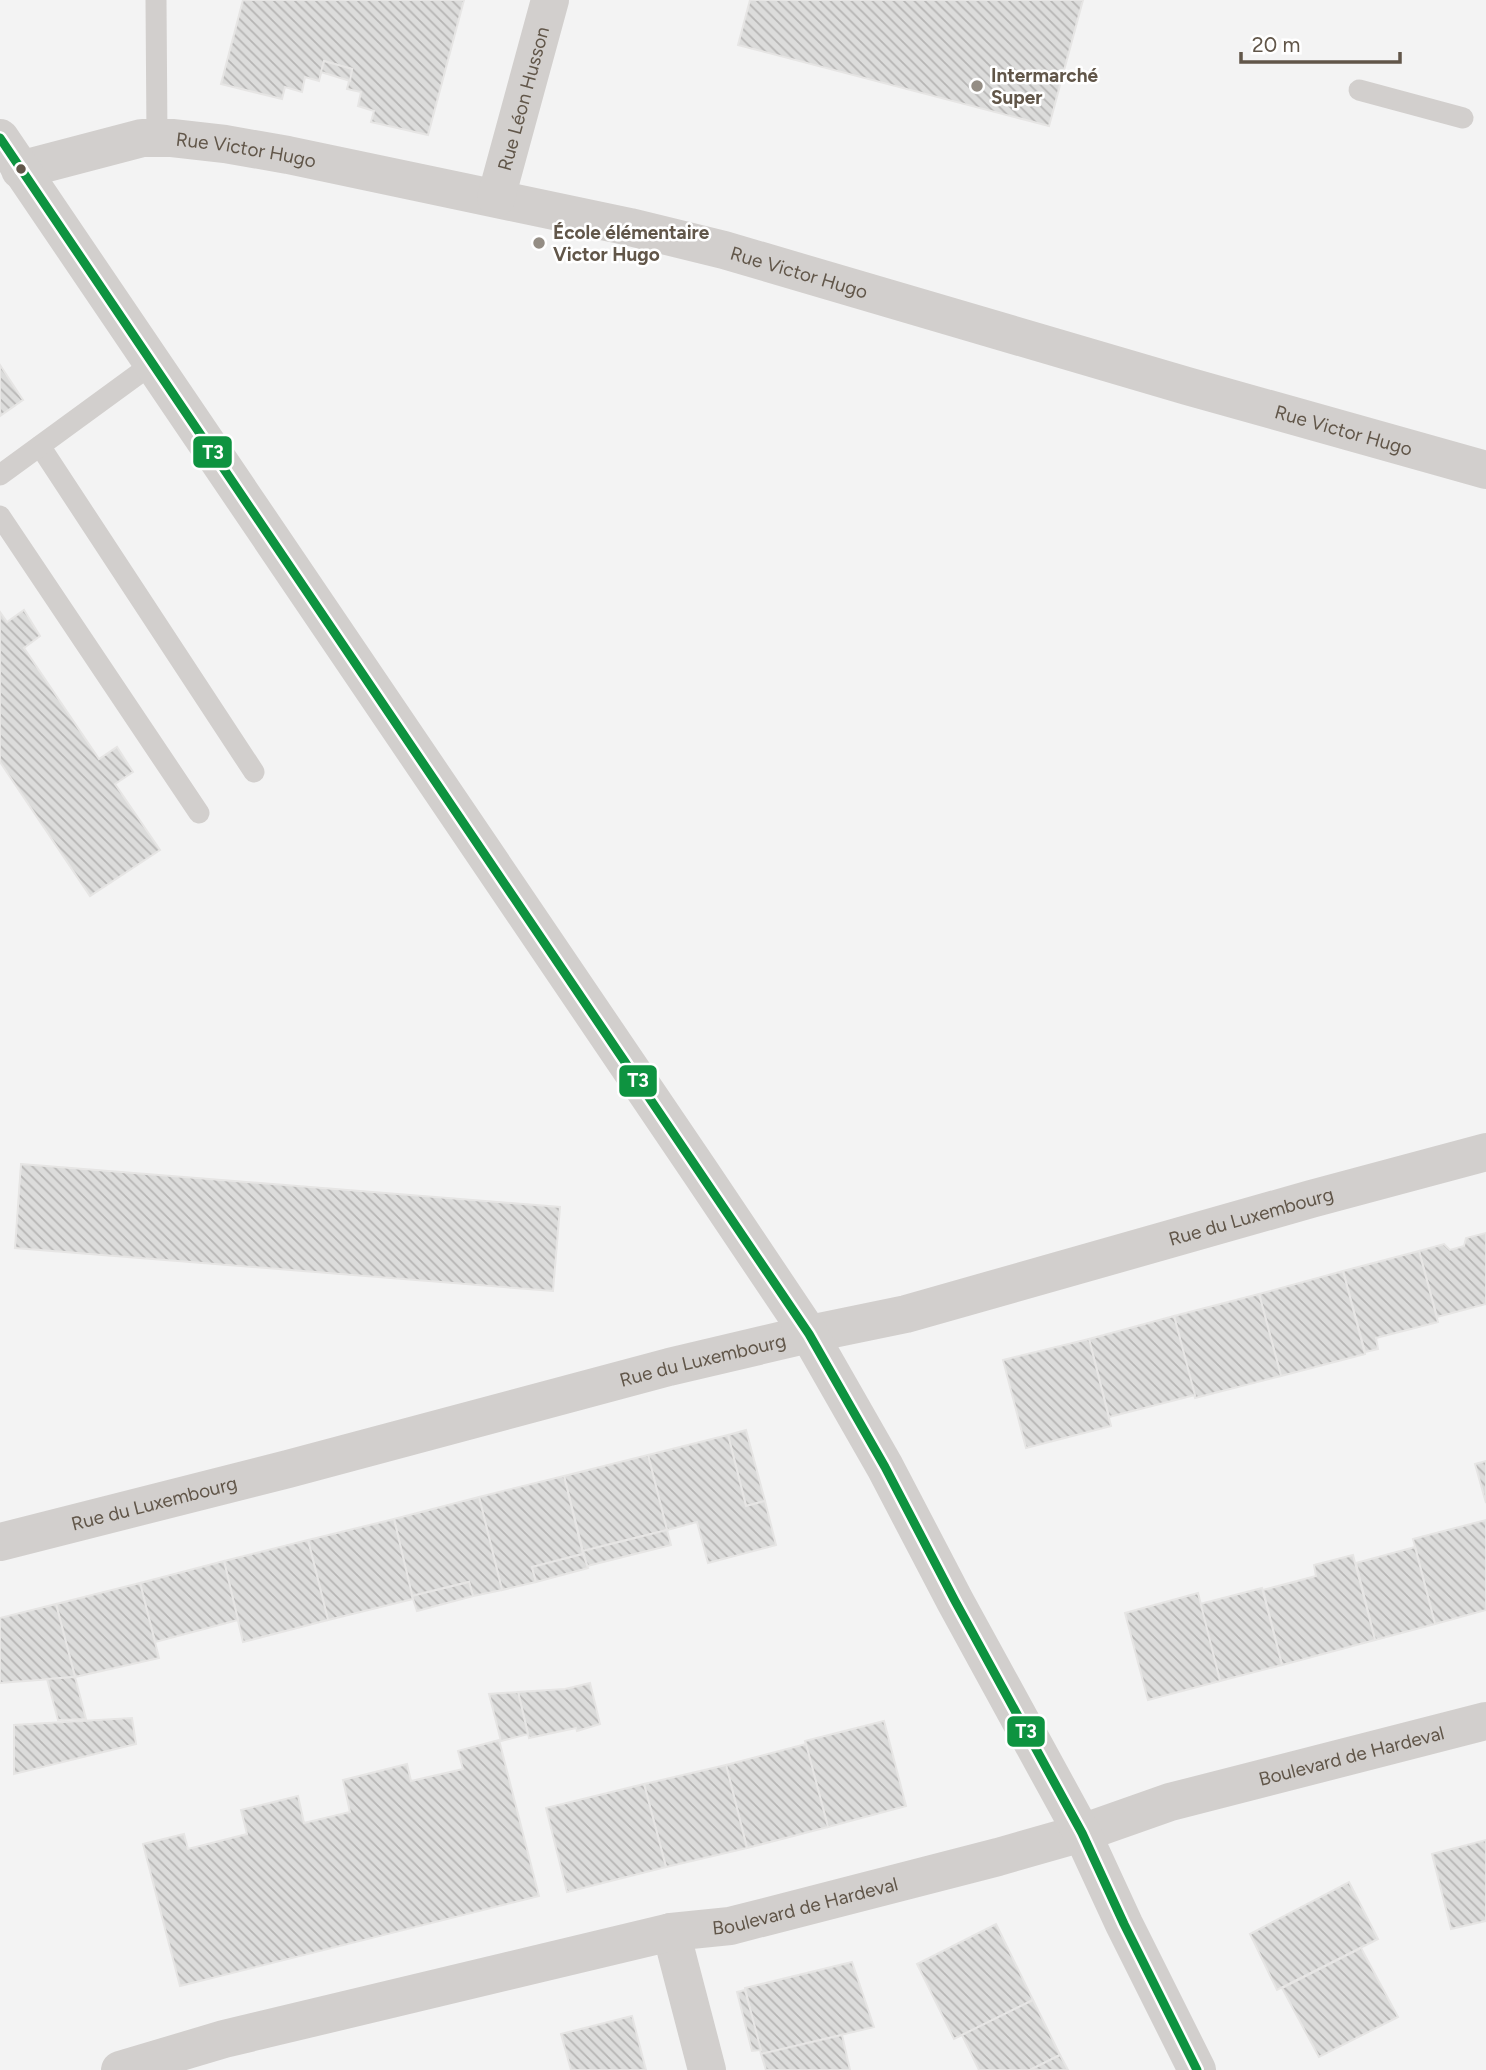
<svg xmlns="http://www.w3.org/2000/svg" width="1486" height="2070" font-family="Figtree,sans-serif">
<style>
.building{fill:url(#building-back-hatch);stroke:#e6e5e4;stroke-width:2}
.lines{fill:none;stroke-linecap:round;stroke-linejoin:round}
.service{stroke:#d2cfcd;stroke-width:21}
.minor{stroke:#d2cfcd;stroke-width:38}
.secondary{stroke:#d2cfcd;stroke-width:38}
.bus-1-casing{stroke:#fff;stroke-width:14}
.bus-1{stroke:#0e9340;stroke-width:9}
.poi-dot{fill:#948d84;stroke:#fff;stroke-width:2.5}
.bus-dot{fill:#615649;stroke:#fff;stroke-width:2.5}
.labels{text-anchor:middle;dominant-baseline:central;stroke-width:5;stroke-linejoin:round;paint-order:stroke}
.poi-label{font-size:19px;font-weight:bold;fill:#615649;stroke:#fff;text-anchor:start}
.street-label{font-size:19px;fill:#615649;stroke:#fff}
.line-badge{stroke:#fff;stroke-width:2.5}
.badge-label{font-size:19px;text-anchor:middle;font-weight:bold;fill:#fff}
</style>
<defs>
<pattern id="building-back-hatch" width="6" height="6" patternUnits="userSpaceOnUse" patternTransform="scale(1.75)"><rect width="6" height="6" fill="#dcdcdb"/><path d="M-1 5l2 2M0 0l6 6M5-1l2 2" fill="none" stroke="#b6b5b4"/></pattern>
</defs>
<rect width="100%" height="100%" fill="#f3f3f3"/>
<g class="building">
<path d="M243,0H464L428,135L371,122L374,111L358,106L361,92L347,89L352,69L324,61L319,81L305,77L302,92L285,87L282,99L221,84Z"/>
<path d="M750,0H1083L1049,126L738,45Z"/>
<path d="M324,61L352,69L350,81L321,72Z"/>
<path d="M0,365L23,400L0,416Z"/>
<path d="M24,610L40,636L24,648L99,759L117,747L133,772L115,784L160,850L90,896L0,762V612L7,622Z"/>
<path d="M21,1164L560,1207L553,1291L15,1248Z"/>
<path d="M1486,1233V1304L1437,1317L1419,1251L1444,1244L1450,1250L1464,1246L1466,1238Z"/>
<path d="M1419,1251L1438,1322L1376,1338L1378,1349L1365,1352L1343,1271Z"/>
<path d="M1343,1271L1365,1354L1281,1376L1259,1294Z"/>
<path d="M1259,1294L1281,1376L1195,1398L1174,1316Z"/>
<path d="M1174,1316L1195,1395L1109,1417L1089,1339Z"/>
<path d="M1089,1339L1111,1426L1026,1448L1003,1360Z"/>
<path d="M746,1430L765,1501L746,1506L728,1435Z"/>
<path d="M728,1435L746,1506L765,1501L776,1545L708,1563L697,1522L667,1530L648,1455Z"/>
<path d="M648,1455L667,1530L583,1551L564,1476Z"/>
<path d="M1486,1461V1503L1475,1464Z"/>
<path d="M564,1476L583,1554L532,1567L536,1582L502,1590L479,1497Z"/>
<path d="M479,1497L502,1590L473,1596L469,1582L412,1596L394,1519Z"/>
<path d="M394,1519L413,1599L328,1620L308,1540Z"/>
<path d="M1486,1520V1610L1435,1624L1413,1539Z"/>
<path d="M667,1530L671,1545L587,1566L583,1551Z"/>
<path d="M308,1540L328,1620L243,1642L224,1561Z"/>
<path d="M1415,1547L1435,1624L1375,1640L1356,1563Z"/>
<path d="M583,1554L588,1568L536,1582L532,1567Z"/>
<path d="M1353,1555L1375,1640L1282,1665L1263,1590L1316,1576L1314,1565Z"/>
<path d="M224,1561L238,1620L155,1642L140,1583Z"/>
<path d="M469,1582L473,1596L417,1611L412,1596Z"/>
<path d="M140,1583L159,1658L75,1677L56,1604Z"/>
<path d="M1262,1588L1282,1665L1220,1681L1200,1604Z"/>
<path d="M1198,1593L1220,1681L1148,1700L1125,1613Z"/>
<path d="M56,1604L75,1677L0,1683V1618Z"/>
<path d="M75,1677L86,1719L58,1720L47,1679Z"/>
<path d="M590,1683L600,1724L577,1731L576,1728L529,1738L518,1692L565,1689Z"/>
<path d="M518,1692L528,1734L501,1741L489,1694Z"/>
<path d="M132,1718L136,1744L14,1774V1725Z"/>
<path d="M884,1721L906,1806L828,1827L805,1741Z"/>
<path d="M499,1740L539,1896L180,1986L143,1844L184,1834L188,1849L247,1834L241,1810L298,1796L304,1823L350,1812L343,1780L407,1764L411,1781L463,1769L458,1751Z"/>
<path d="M806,1744L828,1827L747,1848L726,1765Z"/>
<path d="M726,1765L747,1848L666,1867L644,1784Z"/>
<path d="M644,1784L666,1867L567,1892L546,1808Z"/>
<path d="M1486,1840V1921L1451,1929L1432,1854Z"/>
<path d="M1349,1882L1378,1939L1277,1990L1250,1934Z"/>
<path d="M996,1924L1033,2000L954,2039L917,1964Z"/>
<path d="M1361,1948L1398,2017L1319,2057L1282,1988Z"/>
<path d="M852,1962L874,2027L761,2054L745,1988Z"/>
<path d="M745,1990L761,2050L752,2051L737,1992Z"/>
<path d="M1033,2000L1060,2055L1030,2070H979L962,2035Z"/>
<path d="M632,2016L646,2070H571L561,2034Z"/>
<path d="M842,2035L850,2070H766L761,2054Z"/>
<path d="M1060,2055L1068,2070H1030Z"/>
</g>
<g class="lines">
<g class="service">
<path d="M156,0L157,138"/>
<path d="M1359,90L1463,118"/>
<path d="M40,446L254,772"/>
<path d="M0,475L152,364"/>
<path d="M0,516L199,813"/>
</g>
<g class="minor">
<path id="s1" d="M20,170L142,138H172L225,144L288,155L630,227L724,250L1187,386L1486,470"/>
<path id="s2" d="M496,198L550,0"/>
<path id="s3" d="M0,1542L288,1469L669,1367L809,1334L906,1314L1311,1199L1486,1152"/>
<path d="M671,1932L707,2070"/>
<path id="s4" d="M120,2070L224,2039L671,1932L730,1926L998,1857L1082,1833L1170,1802L1486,1721"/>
</g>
<path class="secondary" d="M0,138L701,1173L809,1334L885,1467L955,1601L1082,1833L1124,1924L1197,2070"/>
<g class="bus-1-casing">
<path id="bus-1" d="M0,138L809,1334L885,1467L955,1601L1082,1833L1124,1924L1197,2070"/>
</g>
<use href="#bus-1" class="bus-1"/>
</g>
<g class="poi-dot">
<circle cx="977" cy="86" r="7"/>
<circle cx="539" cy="243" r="7"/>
</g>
<circle class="bus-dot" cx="21" cy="169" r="6"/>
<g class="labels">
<g class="poi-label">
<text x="991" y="75">Intermarché<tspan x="991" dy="22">Super</tspan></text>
<text x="553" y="232">École élémentaire<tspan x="553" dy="22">Victor Hugo</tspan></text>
</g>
<g class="street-label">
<text stroke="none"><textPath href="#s2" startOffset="103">Rue Léon Husson</textPath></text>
<text stroke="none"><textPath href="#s1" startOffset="231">Rue Victor Hugo</textPath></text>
<text stroke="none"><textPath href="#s1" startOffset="798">Rue Victor Hugo</textPath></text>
<text stroke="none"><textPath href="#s1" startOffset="1365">Rue Victor Hugo</textPath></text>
<text stroke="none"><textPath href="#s3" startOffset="1293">Rue du Luxembourg</textPath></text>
<text stroke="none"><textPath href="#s3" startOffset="726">Rue du Luxembourg</textPath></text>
<text stroke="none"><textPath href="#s3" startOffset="159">Rue du Luxembourg</textPath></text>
<text stroke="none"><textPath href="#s4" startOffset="1272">Boulevard de Hardeval</textPath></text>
<text stroke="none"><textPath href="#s4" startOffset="705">Boulevard de Hardeval</textPath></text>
</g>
</g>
<g class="line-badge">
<rect x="192" y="435" width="41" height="34" rx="7" fill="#0e9340"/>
<rect x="618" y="1064" width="40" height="34" rx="7" fill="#0e9340"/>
<rect x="1006" y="1715" width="40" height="33" rx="7" fill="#0e9340"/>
</g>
<g class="badge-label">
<text x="213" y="459">T3</text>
<text x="638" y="1087">T3</text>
<text x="1026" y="1738">T3</text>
</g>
<path d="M1241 52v10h159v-10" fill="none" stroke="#615649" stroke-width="3.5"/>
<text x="1252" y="52" font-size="21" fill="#615649" stroke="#ffffff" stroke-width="5" paint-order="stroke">20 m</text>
</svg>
